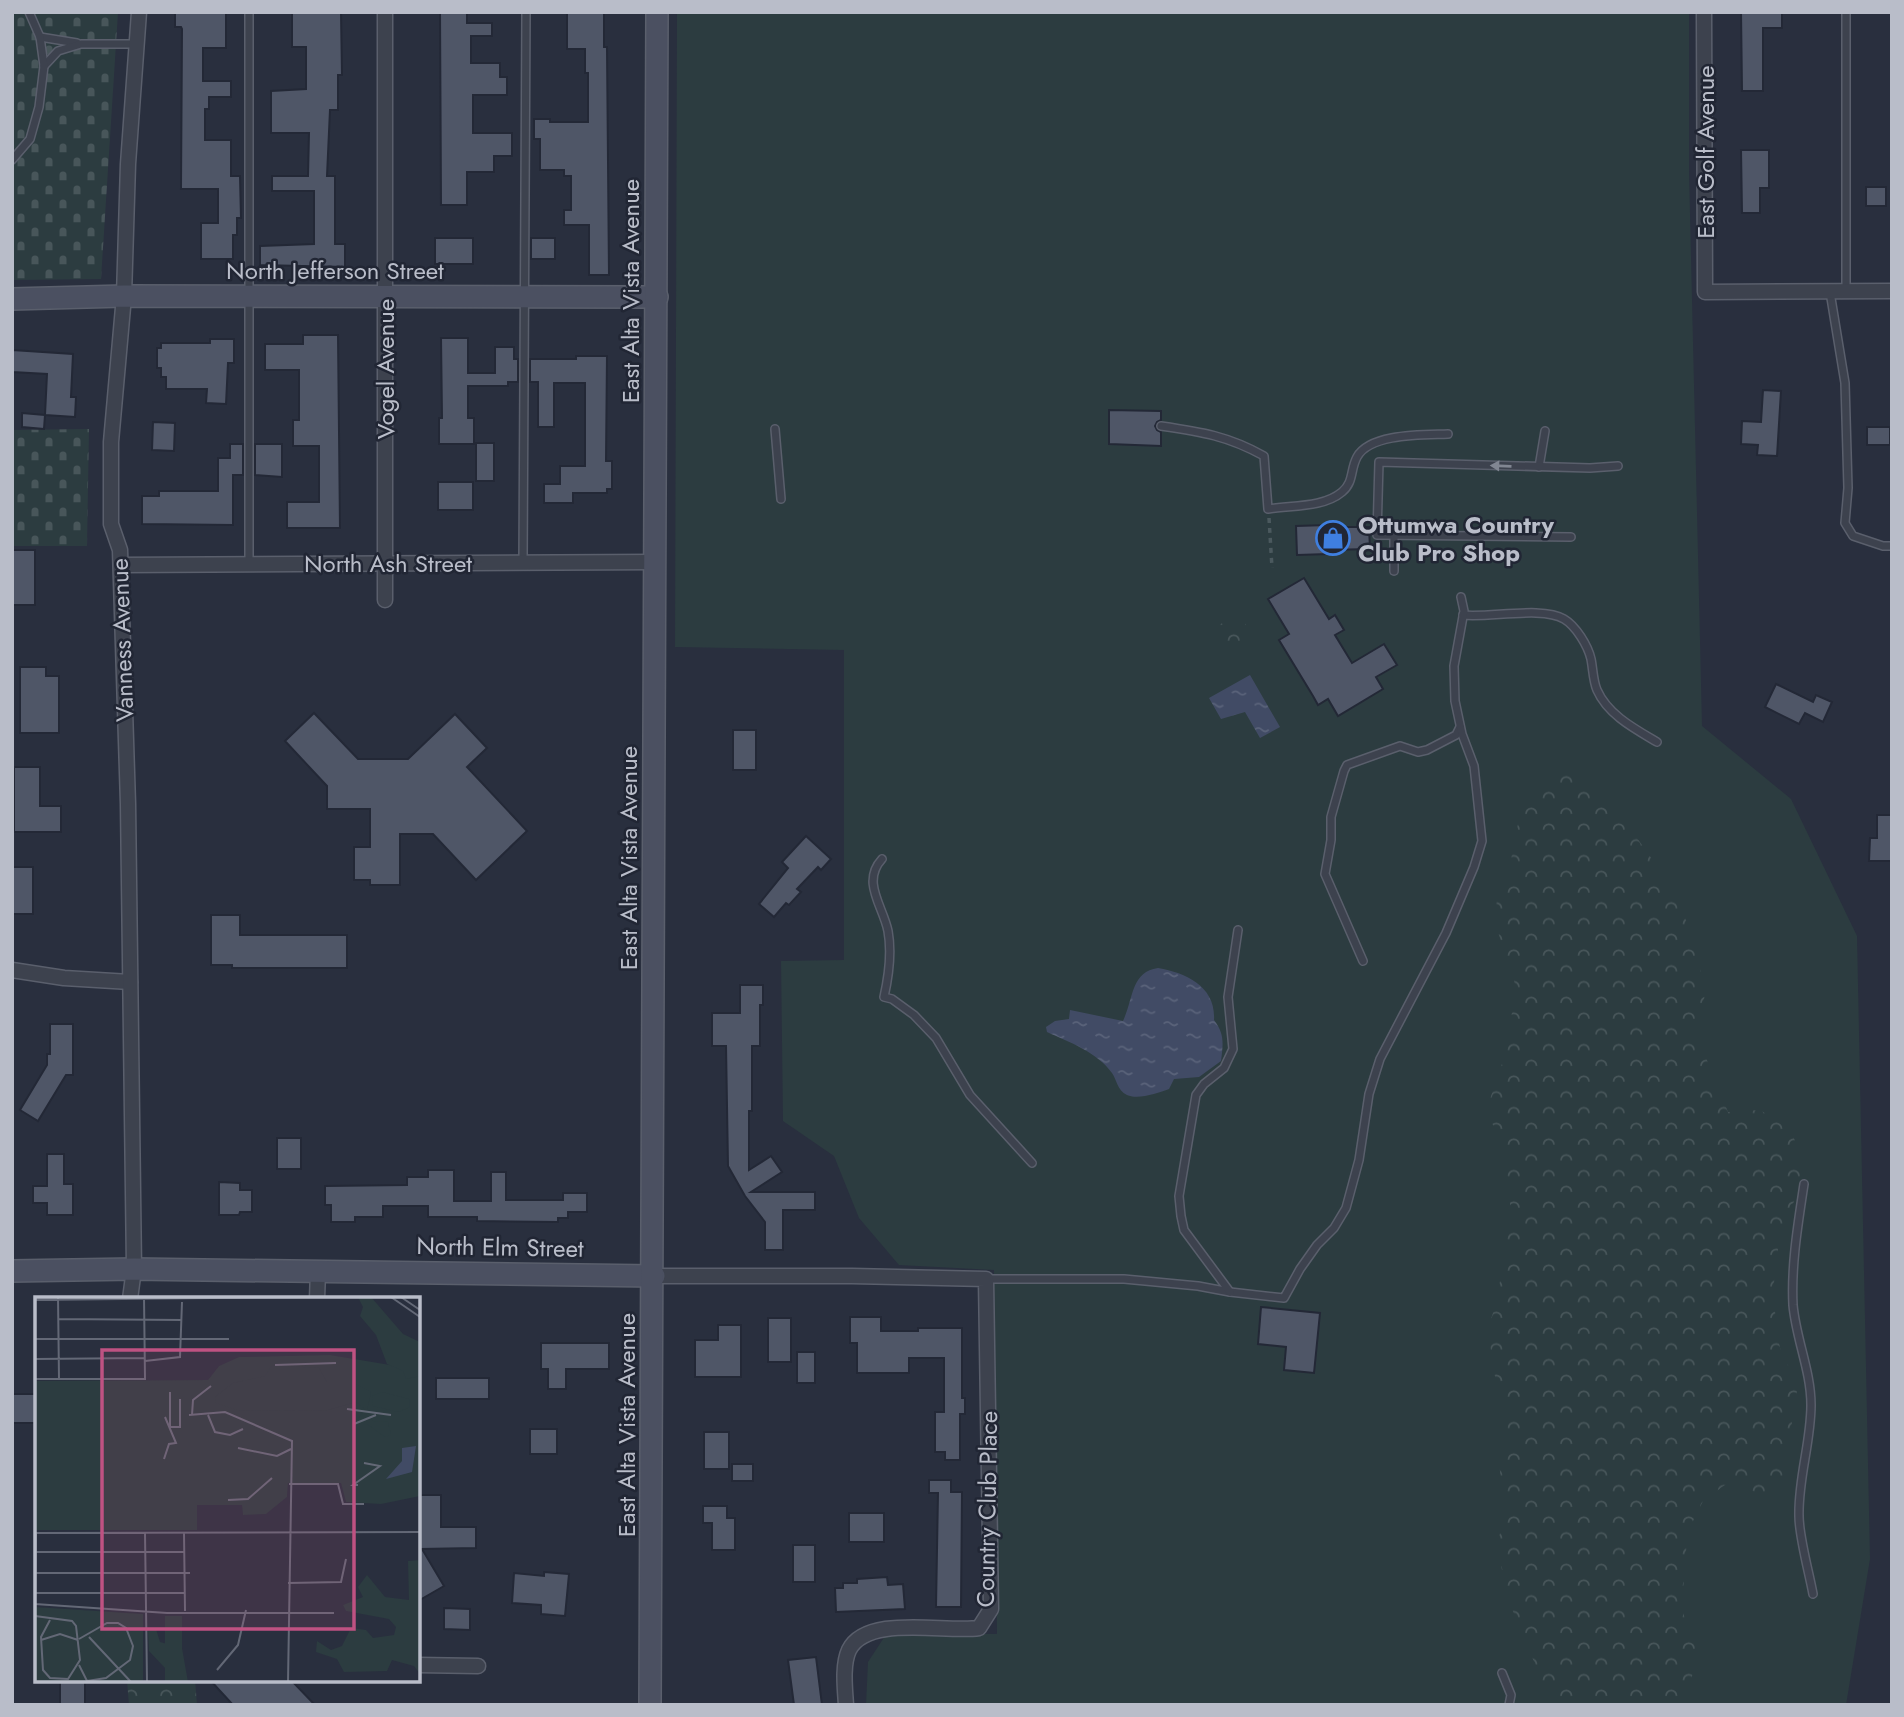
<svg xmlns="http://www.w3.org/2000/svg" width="1904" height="1717" font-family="Jost,sans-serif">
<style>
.grass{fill:#2c3c40}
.forest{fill:url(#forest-crowns)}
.cemetery{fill:url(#cemetery-stones)}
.water{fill:url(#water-ripples)}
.building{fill:#4f5667;stroke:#232836;stroke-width:2}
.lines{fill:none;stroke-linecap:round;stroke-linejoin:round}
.lane-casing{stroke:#5a5f6c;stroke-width:10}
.street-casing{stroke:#5a5f6c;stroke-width:17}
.secondary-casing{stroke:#5a5f6c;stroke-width:24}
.path{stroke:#4b595e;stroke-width:3.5;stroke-dasharray:5 5;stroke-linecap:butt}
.lane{stroke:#3d424e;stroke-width:7}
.street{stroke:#3d424e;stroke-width:14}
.secondary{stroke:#4b5061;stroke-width:21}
.oneway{fill:#818692}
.labels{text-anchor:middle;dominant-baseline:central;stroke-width:5;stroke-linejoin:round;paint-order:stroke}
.street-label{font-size:24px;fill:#b9bdc9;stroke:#212634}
.poi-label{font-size:24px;font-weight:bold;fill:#b9bdc9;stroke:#212634;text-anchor:start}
.inset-road{fill:none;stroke:#636876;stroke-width:2}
.view{fill:#bf5282;fill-opacity:0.15;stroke:#bf5282;stroke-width:3.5}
.inset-edge{fill:none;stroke:#b9bdc9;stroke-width:3.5}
</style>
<defs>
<pattern id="forest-crowns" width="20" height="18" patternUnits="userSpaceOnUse" patternTransform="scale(1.75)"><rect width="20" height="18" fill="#2c3c40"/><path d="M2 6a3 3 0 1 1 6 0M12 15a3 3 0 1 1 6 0" fill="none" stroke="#48565a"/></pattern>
<pattern id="cemetery-stones" width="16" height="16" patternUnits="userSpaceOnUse" patternTransform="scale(1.75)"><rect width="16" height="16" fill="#2c3c40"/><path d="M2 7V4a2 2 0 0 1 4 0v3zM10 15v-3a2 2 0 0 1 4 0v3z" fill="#48565a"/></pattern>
<pattern id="water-ripples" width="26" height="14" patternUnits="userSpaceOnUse" patternTransform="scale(1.75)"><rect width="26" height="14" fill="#414b65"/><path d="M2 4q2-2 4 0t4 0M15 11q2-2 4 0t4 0" fill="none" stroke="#5a637a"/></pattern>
</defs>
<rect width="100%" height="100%" fill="#292f3e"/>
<path class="grass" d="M677,12H1689V171L1702,726L1791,799L1857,936L1870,1559L1846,1705H866L868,1662L885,1636L915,1633L997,1634L994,1270L899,1265L859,1218L834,1156L783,1121L781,961L844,960V650L675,647Z"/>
<g class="forest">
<path d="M1238,613L1252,634L1234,653H1228L1213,629Z"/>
<path d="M1559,771L1582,773L1603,794L1632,831L1676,893L1695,945L1705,993L1698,1038L1728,1112L1760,1110L1779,1122L1793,1135L1801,1160L1799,1192L1788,1213L1778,1241V1259L1773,1288L1777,1334L1781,1352L1798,1384L1783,1480L1771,1497L1757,1494L1743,1484L1725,1485L1703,1501L1687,1533L1685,1572L1681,1606L1685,1619L1700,1643L1687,1697L1682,1705H1552L1507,1597L1497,1543L1503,1524V1501L1499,1462L1508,1438V1430L1493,1368L1488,1328L1497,1301L1510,1214V1187L1497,1133L1488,1115L1490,1099L1504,1058L1516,990L1511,966L1502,947L1495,919L1497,899L1509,870L1523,798L1540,781Z"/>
<path d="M127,1680H195L197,1705H129Z"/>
</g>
<g class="cemetery">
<path d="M12,12H118L101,279L12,280Z"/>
<path d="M89,429L87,546H12V430Z"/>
</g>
<g class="water">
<path d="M1250,675L1280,727L1260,738L1245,712L1221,719L1209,698Z"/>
<path d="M1158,968C1187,973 1216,987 1214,1020C1225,1034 1223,1045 1221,1061L1199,1077L1174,1079L1169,1089C1158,1093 1138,1100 1127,1095C1117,1090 1117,1080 1112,1073C1097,1052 1069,1042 1047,1032L1046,1027L1055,1021L1069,1019L1070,1010L1123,1021C1134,997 1131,972 1158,968Z"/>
</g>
<g class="building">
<path d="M175,12H226V48H203V81H231V97H209V109H205V140H231V176H240L241,218H237V235H233V259H201V223H218V189H181L182,29L181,27H175Z"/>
<path d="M292,12H341L342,75H338V110H330L327,176H335V244H345V267L260,265V246L314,244V191H272V176H308L309,133H271V91L306,89V47H292Z"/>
<path d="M440,12H467V23H492V36H471V63H500V77H507V95H473V133H512V156H494V172H467V205H441Z"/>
<path d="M567,12H604V47H607L609,275H589V225H564V210H571V176H564V170H540V139H534V119H550V122H588V73H585V49H567Z"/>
<path d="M1741,12H1782V28H1763V91H1742Z"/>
<path d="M1741,150H1769V188H1760V213H1742Z"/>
<rect x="1866" y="187" width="20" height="19"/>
<rect x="435" y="238" width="38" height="26"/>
<rect x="531" y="238" width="24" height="21"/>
<path d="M303,335H338L340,528H287V502H319V446H293V420H299V370H265V344H303Z"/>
<path d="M441,338H468V373H495V347H514V359H518V382H508V386H468V418H474V444H439V418H442Z"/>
<path d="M210,339H234V363H228L226,404L206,403L207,389H166V377H161V368H157V348H161V343H210Z"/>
<path d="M12,350L73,354L71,397H76L75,417L45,415L47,374L12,372Z"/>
<path d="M576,356H607L606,461H612V489H607V493H573V503H544V484H560V466H585V383H554V427H538V382H530V359H576Z"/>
<path d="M1763,390L1781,391L1777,456L1757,455L1758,445L1741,444L1742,421L1761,422Z"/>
<path d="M1109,410L1161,411V420L1157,422L1155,426L1157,430L1161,432V446L1109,444Z"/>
<path d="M22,413L45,415L44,429L22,427Z"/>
<path d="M153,422L175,423L174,451L152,450Z"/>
<rect x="1867" y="427" width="23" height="18"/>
<rect x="476" y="443" width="18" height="38"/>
<path d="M230,444H243V475H233V525L142,524V496H159V491H218V458H230Z"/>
<path d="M255,444H282V477L255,475Z"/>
<rect x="438" y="482" width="35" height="28"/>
<path d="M1327,525V527H1369L1370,549L1329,550V554L1297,555L1296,526Z"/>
<rect x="12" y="550" width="23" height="55"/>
<path d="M1304,578L1329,619L1335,615L1344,630L1335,635L1352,663L1384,644L1397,665L1376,677L1383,689L1338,716L1328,699L1318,705L1313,696L1279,640L1289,634L1268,599Z"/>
<path d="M20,667H46V676H59V733H20Z"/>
<path d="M1776,684L1813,702L1816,695L1832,702L1823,722L1805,713L1799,724L1765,707Z"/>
<path d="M314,713L358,759H408L455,714L487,748L467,767L527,831L476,880L433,834H400V885H370V880H354V847H370V809H327V786L285,741Z"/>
<rect x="733" y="730" width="23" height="40"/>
<path d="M14,767H40V806H61V832H14Z"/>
<path d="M1877,815H1892V861H1869L1870,838H1877Z"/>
<path d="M806,836L831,859L821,870L818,867L797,889L801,892L789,905L786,903L774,917L759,904L788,868L782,862Z"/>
<rect x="12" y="867" width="21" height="47"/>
<path d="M211,915H240V935H347V968H232V965H211Z"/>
<path d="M740,985H763V1005H760V1046H752V1111H749V1170L771,1156L782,1172L751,1192H815V1210H783V1250H765V1222L745,1196L728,1166L726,1046H712V1013H740Z"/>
<path d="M50,1024H73V1075H66L38,1121L20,1110L47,1065V1054H50Z"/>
<rect x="277" y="1138" width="24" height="31"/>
<path d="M47,1154H64V1184H73V1215H47V1203H33V1186H47Z"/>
<path d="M428,1170H454V1201H491V1172H506V1200H563V1193H587V1212H568V1218H558V1222L477,1221V1217H428V1206H383V1217H355V1222H331V1205H325V1186L407,1185V1177H428Z"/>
<path d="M219,1182L240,1183V1190H252V1212H240L239,1215H219Z"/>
<path d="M1261,1307L1320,1313L1314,1373L1284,1370L1286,1347L1258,1344Z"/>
<path d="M850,1317H881V1331H918V1328H962V1398H965V1414H960V1460H945V1452H935V1412H944V1358H909V1373H857V1343H850Z"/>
<rect x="768" y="1318" width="23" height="44"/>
<path d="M718,1325H741V1377H695V1340H718Z"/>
<path d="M541,1343H609V1369H566V1389H548V1369H541Z"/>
<rect x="797" y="1352" width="18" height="31"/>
<rect x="436" y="1378" width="53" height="21"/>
<rect x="12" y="1394" width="25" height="29"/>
<rect x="530" y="1429" width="27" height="25"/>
<rect x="704" y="1432" width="25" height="37"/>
<rect x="732" y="1464" width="21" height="17"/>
<path d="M929,1480H951V1492H962L961,1607H936L938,1493H929Z"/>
<path d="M418,1495H441V1527H476V1548L422,1549L444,1586L418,1601Z"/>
<path d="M703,1506H727V1518H735V1550H712V1523H703Z"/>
<rect x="849" y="1513" width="35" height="29"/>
<rect x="793" y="1545" width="22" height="37"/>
<path d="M544,1572L569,1574L565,1616L541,1614V1605L512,1603L514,1573L544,1576Z"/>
<path d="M887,1577L888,1585L903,1584L905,1609L836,1612L835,1588H843V1583H857V1579Z"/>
<path d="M444,1608L470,1609V1630L444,1629Z"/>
<path d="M816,1657L822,1705H794L788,1660Z"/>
<rect x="60" y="1680" width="25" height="25"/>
<path d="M210,1680H291L315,1705H233Z"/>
</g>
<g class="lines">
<g class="lane-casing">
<g id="lane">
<path d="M1846,12V291"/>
<path d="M40,37L77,43"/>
<path d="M44,66L58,51L81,44H136"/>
<path d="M12,160L30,139L39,107L44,66L40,37L29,12"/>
<path d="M1830,292L1845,383L1848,488L1845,523L1853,536L1883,546H1892"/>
<path d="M1161,426C1202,432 1228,436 1264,456L1268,509C1291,505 1323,508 1342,492C1354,482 1350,470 1357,457C1370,433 1424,435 1448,434"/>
<path d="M775,429L781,499"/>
<path d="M1539,467L1545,431"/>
<path d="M1571,537L1377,535L1379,462L1590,468L1618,466"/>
<path d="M523,563L526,12"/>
<path d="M249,564V12"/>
<path d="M1394,571V535"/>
<path d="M1463,615C1489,618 1543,606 1564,619C1576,626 1588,646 1591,659C1593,669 1593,681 1597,690C1608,715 1635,729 1657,742"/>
<path d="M882,859C861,882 883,906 888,931C892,953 889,975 884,997L892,999L914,1015L936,1038L970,1095L1032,1163"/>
<path d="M1363,961L1325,874L1331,840V817L1344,771L1347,765L1400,746L1418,752L1427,750L1456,735L1460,727"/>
<path d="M1804,1184C1798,1224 1791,1265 1793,1305C1796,1339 1811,1371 1811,1405C1811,1442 1798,1479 1799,1516C1799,1537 1809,1572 1813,1594"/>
<path d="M986,1279H1124L1198,1286L1230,1292L1284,1298L1300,1269L1317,1245L1334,1228L1346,1208L1359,1160L1369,1094L1380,1059L1446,933L1474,867L1482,841L1474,766L1462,734L1455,701L1454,666L1464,611L1461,597"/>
<path d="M1230,1292L1184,1230L1181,1216L1179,1196L1196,1095L1204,1084L1224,1068L1233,1049L1228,997L1238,930"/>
<path d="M1502,1673L1511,1695L1509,1705"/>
</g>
</g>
<g class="street-casing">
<g id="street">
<path d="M385,12V600"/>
<path d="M1704,12L1705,292L1892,291"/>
<path d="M121,565L656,562"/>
<path d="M12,970L64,978L130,982"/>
<path d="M654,1276H852L986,1279L991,1609L979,1628C945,1633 867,1614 849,1650C842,1665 845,1689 846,1705"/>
<path d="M130,1299L134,1269L128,804L120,550L111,524V442L124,296L128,164L139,12"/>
<path d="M317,1299L318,1271"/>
<path d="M418,1665L478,1666"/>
</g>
</g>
<g class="secondary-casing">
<g id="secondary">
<path d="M12,299L124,296L657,297"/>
<path d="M12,1271L134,1269L654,1276"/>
<path d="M650,1705L657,12"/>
</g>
</g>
<path class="path" d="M1269,518L1272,568"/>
<use href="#lane" class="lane"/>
<use href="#street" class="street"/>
<use href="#secondary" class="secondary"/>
</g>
<defs><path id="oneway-solid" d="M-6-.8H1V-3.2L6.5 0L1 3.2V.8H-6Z" transform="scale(1.75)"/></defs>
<use class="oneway" href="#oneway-solid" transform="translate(1501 466) rotate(-178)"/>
<defs>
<g id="shop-ring" transform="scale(1.75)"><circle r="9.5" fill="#212634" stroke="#3f7fe0" stroke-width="1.5"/><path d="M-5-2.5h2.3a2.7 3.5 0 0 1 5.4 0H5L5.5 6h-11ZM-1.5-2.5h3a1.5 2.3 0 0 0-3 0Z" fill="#3f7fe0"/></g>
</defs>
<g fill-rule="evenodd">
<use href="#shop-ring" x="1333" y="538"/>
</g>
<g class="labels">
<g class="street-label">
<text transform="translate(1705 152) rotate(-90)">East Golf Avenue</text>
<text x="335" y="270">North Jefferson Street</text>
<text transform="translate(630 291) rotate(-90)">East Alta Vista Avenue</text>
<text transform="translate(385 369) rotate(-90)">Vogel Avenue</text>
<text x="388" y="563">North Ash Street</text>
<text transform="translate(122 640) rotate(-92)">Vanness Avenue</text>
<text transform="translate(628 858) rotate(-90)">East Alta Vista Avenue</text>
<text transform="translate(500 1247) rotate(1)">North Elm Street</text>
<text transform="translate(626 1425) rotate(-90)">East Alta Vista Avenue</text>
<text transform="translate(987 1509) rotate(-89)">Country Club Place</text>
</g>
<g class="poi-label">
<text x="1358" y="524">Ottumwa Country<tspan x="1358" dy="28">Club Pro Shop</tspan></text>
</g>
</g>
<g transform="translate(35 1297)">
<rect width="385" height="385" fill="#292f3e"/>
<path d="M295,58L385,73V199L346,207L311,205L306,186H253L252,200L231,217L208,218L207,208H162V233H0V84L173,83L184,69L204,60Z" fill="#2c3c40"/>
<path d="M323,0H336L368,37L385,45V79L371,82L368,74L352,67L341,38L325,19L328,10ZM237,68L284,71L292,85H316L336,95L332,114L321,105L293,113L262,114L202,113L181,106L180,100L198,86L230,79ZM347,95L374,102L375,110L363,115L338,109L337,99ZM328,115L338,124L353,125L356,138L350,140L332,127H319ZM385,263V377L379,369L357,363L352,374L309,375L302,362L281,355L282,344L296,353L307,349L316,331L331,333L338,341L359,338L361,330L354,322L311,314L308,308L328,300L323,290L332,278L350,300L374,303L373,264ZM113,332H121L125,345L147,351L153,385H130V371L114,354Z" fill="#2c3c40"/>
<path d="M0,310L108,317V385H0ZM130,319H147V351H130Z" fill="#2c3c40"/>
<path d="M381,149L377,175L351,182L367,164V151Z" fill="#414b65"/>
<path class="inset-road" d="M23,0L24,82M356,0L385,20M366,0L385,13M0,3L273,0M23,22L147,23M0,42H194M0,62L110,61M110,64L145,60L147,5M240,68L301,66M0,82H110L109,0M135,95V130H145V102M312,112L356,118M154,118L190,115L257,144L253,385M157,118L158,103L176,89M173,118L180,135L195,138L208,132M319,127L341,118M203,151L242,159L256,152M129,162L134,147L141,146L130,120M254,187H303L308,207H329M323,188H318L345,169L329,166M193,203L213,202L237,181M0,236L385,235M110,236L112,385M149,236L150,314M1,255H149M0,276H155M253,286L306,285L311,262M0,296H150M0,307L132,316H299M0,307L1,236M0,319L37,324L41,329L45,363L33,382L15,381L8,373L6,340L15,323M54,340L96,385M6,343L25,337L43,343M44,368L52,384L71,381L95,363L98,349L91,331L83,326H72L44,342M182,373L203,348L211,313"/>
<path class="view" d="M67,53H319V332H67Z"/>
<rect width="385" height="385" class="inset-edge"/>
</g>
<rect width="1904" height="1717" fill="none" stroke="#b9bdc9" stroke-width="28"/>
</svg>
